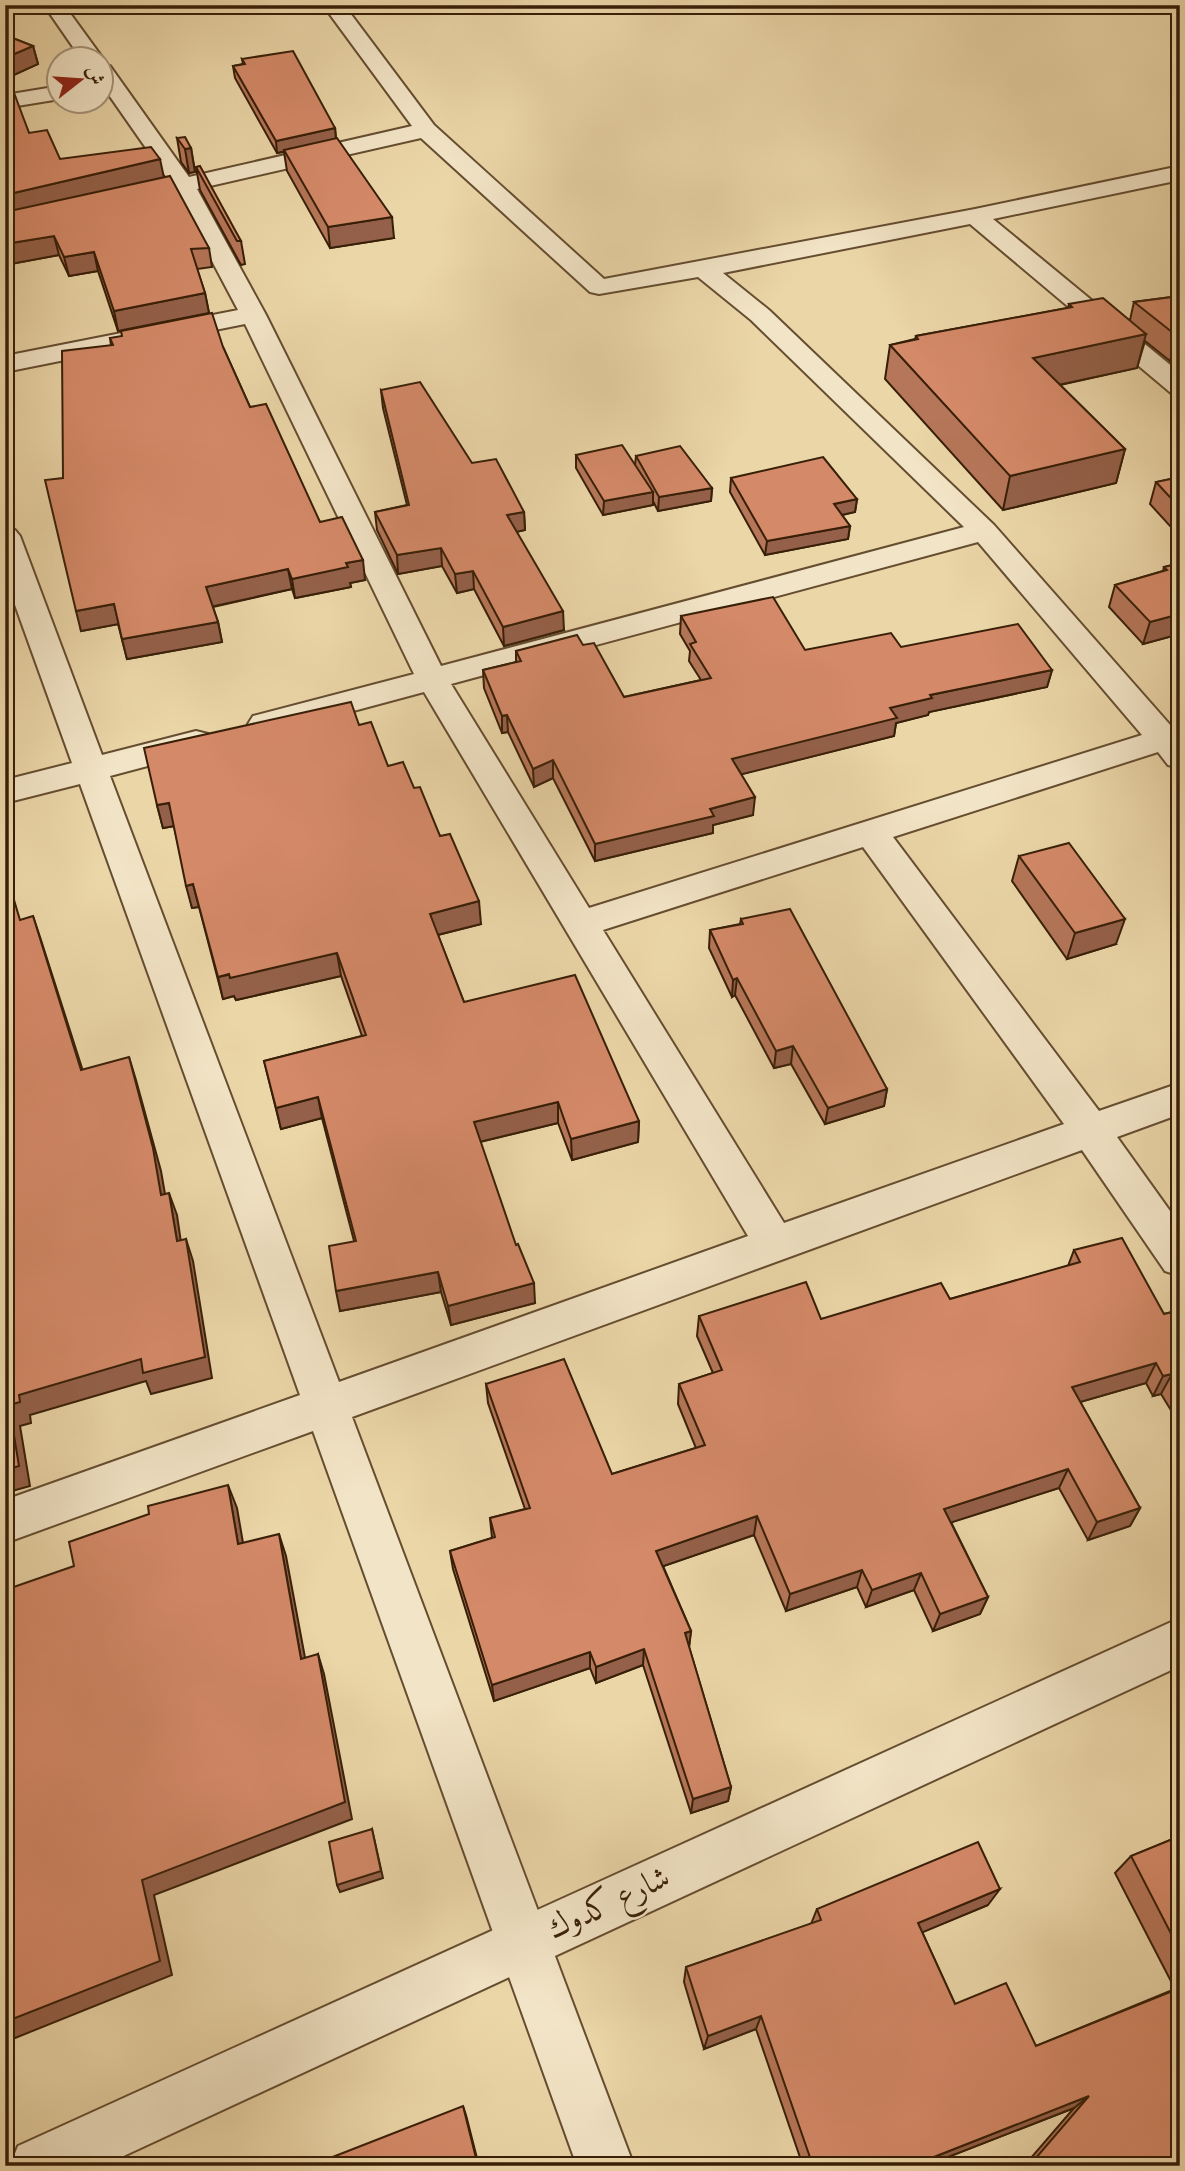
<svg xmlns="http://www.w3.org/2000/svg" width="1185" height="2171" font-family="'IM FELL English',Amiri,serif">
<style>
.lines{fill:none;stroke-linecap:round;stroke-linejoin:round}
.minor-casing{stroke:#654d30;stroke-width:4}
.tertiary-casing{stroke:#654d30;stroke-width:4}
.minor{fill:#f2e4c6;fill-rule:evenodd}
.tertiary{fill:#f2e4c6;fill-rule:evenodd}
.wall{fill:#b67659;stroke:#381f08;stroke-width:2}
.shaded-wall{fill:#946049;stroke:#381f08;stroke-width:2}
.building{fill:#d48968;stroke:#381f08;stroke-width:2}
.labels{text-anchor:middle;dominant-baseline:central;stroke-width:5;stroke-linejoin:round;paint-order:stroke}
.near-street-label{font-size:32px;fill:#381f08;stroke:#f2e4c6}
</style>
<rect width="100%" height="100%" fill="#ebd6a8"/>
<filter id="stains"><feTurbulence type="fractalNoise" baseFrequency=".00286" numOctaves="4"/><feColorMatrix values="0 0 0 0 .2 0 0 0 0 .09 0 0 0 0 .02 0 0 0 .5 -.17"/></filter>
<radialGradient id="worn" r=".72"><stop offset=".6" stop-color="#630" stop-opacity="0"/><stop offset="1" stop-color="#630" stop-opacity=".3"/></radialGradient>
<g class="lines">
<g class="minor-casing">
<g id="minor">
<path d="M44,5H64L104,60L102,63V60H82Z"/>
<path d="M323,5H344L434,125L604,279L975,209L1180,166V180L993,219L1180,373V395L1171,393L970,224L723,273L769,310L994,525L1171,726L1180,723V768L1168,765L1158,752L893,837L1099,1111L1180,1083V1114L1117,1137L1180,1225V1276L1165,1271L1082,1150L352,1417L634,2166H577L313,1431L5,1543V1500L300,1395L80,784L5,803V780L72,763L5,577V527L15,530L20,536L102,755L196,731L208,734L212,742L208,750L110,776L339,1382L748,1236L424,692L264,735L253,732L248,724L253,716L414,674L245,324L5,372V356L238,310L176,193L124,205L116,203L112,198L116,193L169,181L102,85V65L110,66L189,177L412,126ZM421,138L590,292L599,294L698,277L751,320L964,527L441,666L266,315L197,189ZM978,542L1142,735L589,908L451,684ZM863,847L1064,1124L784,1223L603,930Z"/>
<path d="M60,86V99L5,108V95Z"/>
</g>
</g>
<g class="tertiary-casing">
<path id="tertiary" d="M1180,1618V1666L102,2166H10L18,2146Z"/>
</g>
<use href="#minor" class="minor"/>
<use href="#tertiary" class="tertiary"/>
</g>
<g class="wall">
<path d="M5,35L33,46L38,64L7,78L11,90L29,133L60,159L163,177L209,248L212,267L197,269L205,293L209,313L118,331L98,271L69,276L59,255L5,265Z"/>
<path d="M242,59L335,128L336,138L394,238L330,248L287,171L284,152L277,153L235,78L233,66L243,64Z"/>
<path d="M177,138L191,148L195,172L189,173L181,162Z"/>
<path d="M196,167L241,241L245,264L241,265L200,190Z"/>
<path d="M1180,296V359L1170,361L1145,341L1137,368L1060,385L1125,449L1116,483L1003,510L885,379L890,345L915,339L916,336L1068,308L1069,304L1130,320L1134,302Z"/>
<path d="M110,338L223,347L250,407L320,522L365,580L350,583L351,587L295,598L292,589L213,607L218,622L222,642L127,659L118,624L81,631L63,478L111,345Z"/>
<path d="M381,390L472,463L524,512L525,530L516,532L564,630L504,646L474,589L457,593L442,566L398,574L377,530L375,512L407,505L383,408Z"/>
<path d="M576,455L635,465L636,456L712,488L711,501L658,511L653,501V505L603,515L576,468Z"/>
<path d="M1180,477V537L1150,504L1156,482Z"/>
<path d="M731,478L857,499L855,512L842,515L850,526L848,539L765,555L730,492Z"/>
<path d="M1180,563V634L1143,644L1109,607L1115,585L1163,571L1164,567Z"/>
<path d="M681,616L805,650L901,647L1052,670L1047,687L929,712L928,715L896,723L894,736L741,774L753,815L713,825V833L595,861L553,778L534,787L508,732L502,733L484,688L483,670L516,662V651L583,645L624,697L701,680L689,661L690,651L680,634Z"/>
<path d="M359,725L388,766L414,788L440,836L481,924L438,935L464,1002L639,1121L638,1142L572,1160L558,1123L480,1142L535,1303L451,1325L441,1292L340,1311L354,1241L322,1118L281,1129L264,1061L362,1036L341,976L236,1000L234,996L223,999L199,907L192,908L174,826L163,828L157,805Z"/>
<path d="M1019,856L1116,944L1067,959L1012,881Z"/>
<path d="M741,919L887,1089L884,1106L825,1124L791,1064L774,1068L735,995L732,997L709,948L710,930L740,924Z"/>
<path d="M1074,1250L1164,1314L1180,1310V1425L1161,1394L1153,1396L1146,1383L1080,1402L1140,1508L1130,1526L1088,1540L1059,1488L951,1522L988,1597L980,1614L933,1631L914,1590L866,1607L857,1587L786,1611L754,1535L663,1566L691,1631L689,1647L731,1787L728,1801L691,1813L643,1665L596,1683L590,1668L494,1701L453,1569L450,1551L492,1538L490,1518L525,1509L488,1403L486,1384L612,1474L696,1448L678,1404L679,1384L713,1373L697,1336L699,1316L821,1319L950,1299L1068,1266Z"/>
<path d="M1180,1836V2166H1024L1074,2108L925,2166H803L756,2029L704,2049L684,1982L686,1967L811,1924L817,1909L988,1905L922,1932L955,2004L1036,2046L1175,1989L1115,1873L1131,1856Z"/>
</g>
<g class="shaded-wall">
<path d="M33,46L38,64L7,78L11,91L5,93V58Z"/>
<path d="M335,128L336,140L277,153L276,141Z"/>
<path d="M191,148L195,172L189,173L185,149Z"/>
<path d="M160,159L164,178L5,215V195Z"/>
<path d="M392,217L394,238L330,248L328,227Z"/>
<path d="M54,236L59,255L5,265V244Z"/>
<path d="M94,252L98,271L69,276L64,257Z"/>
<path d="M205,293L209,313L118,331L114,311Z"/>
<path d="M1146,334L1137,368L1026,392L1033,358Z"/>
<path d="M1177,336H1180V359L1170,361Z"/>
<path d="M1125,449L1116,483L1003,510L1010,476Z"/>
<path d="M712,488L711,501L658,511L659,497Z"/>
<path d="M653,492V505L603,515L604,501Z"/>
<path d="M857,499L855,512L833,517L834,504Z"/>
<path d="M524,512L525,530L507,534V515Z"/>
<path d="M850,526L848,539L765,555L767,541Z"/>
<path d="M441,548L442,566L398,574L397,555Z"/>
<path d="M363,560L365,580L350,583L351,587L295,598L292,579L346,563Z"/>
<path d="M288,569L292,589L210,607L206,587Z"/>
<path d="M473,571L474,589L457,593L455,574Z"/>
<path d="M114,604L119,624L81,631L76,611Z"/>
<path d="M563,611L564,630L504,646L503,627Z"/>
<path d="M1180,614V634L1143,644L1150,622Z"/>
<path d="M218,622L222,642L127,659L122,639Z"/>
<path d="M1052,670L1047,687L929,712L928,715L896,723L894,736L731,777L732,759L930,695Z"/>
<path d="M507,715L508,732L502,733V716Z"/>
<path d="M553,760V778L534,787L533,769Z"/>
<path d="M755,797L753,815L713,825V833L595,861V844L710,809Z"/>
<path d="M169,803L175,826L163,828L157,805Z"/>
<path d="M193,884L199,907L192,908L186,886Z"/>
<path d="M479,901L481,924L433,936L430,914Z"/>
<path d="M33,916L41,940L90,1093L81,1070Z"/>
<path d="M1125,919L1116,944L1067,959L1075,933Z"/>
<path d="M337,953L341,976L236,1000L234,996L223,999L218,977Z"/>
<path d="M737,978L735,995L732,997L733,980Z"/>
<path d="M793,1046L791,1064L774,1068L776,1051Z"/>
<path d="M129,1057L136,1080L161,1171L169,1217L161,1195Z"/>
<path d="M887,1089L884,1106L825,1124L828,1108Z"/>
<path d="M318,1097L322,1118L281,1129L276,1108Z"/>
<path d="M558,1102V1123L475,1143L474,1122Z"/>
<path d="M639,1121L638,1142L572,1160L571,1139Z"/>
<path d="M169,1193L177,1215L184,1263L177,1241Z"/>
<path d="M186,1239L193,1261L212,1378L151,1394L146,1381L30,1415L31,1423L20,1426L30,1486L5,1493V1470L9,1405L19,1395Z"/>
<path d="M438,1272L441,1292L340,1311L336,1291Z"/>
<path d="M534,1283L535,1303L451,1325L448,1306Z"/>
<path d="M1156,1363L1146,1383L1063,1407L1072,1387Z"/>
<path d="M1172,1374L1161,1394L1153,1396L1163,1376Z"/>
<path d="M1068,1469L1059,1488L937,1527L944,1509Z"/>
<path d="M228,1485L237,1508L247,1566L238,1544Z"/>
<path d="M1140,1508L1130,1526L1088,1540L1097,1522Z"/>
<path d="M757,1516L754,1535L655,1569L656,1551Z"/>
<path d="M279,1534L286,1556L309,1679L301,1659Z"/>
<path d="M862,1570L857,1587L786,1611L790,1594Z"/>
<path d="M921,1573L914,1590L866,1607L872,1590Z"/>
<path d="M988,1597L980,1614L933,1631L940,1614Z"/>
<path d="M691,1631L689,1648L685,1633Z"/>
<path d="M644,1649L643,1665L596,1683V1667Z"/>
<path d="M590,1652V1668L494,1701L492,1685Z"/>
<path d="M318,1654L324,1674L352,1819L154,1895L172,1975L10,2040L5,2036V2022Z"/>
<path d="M731,1787L728,1801L691,1813L693,1799Z"/>
<path d="M372,1829L383,1878L340,1892L337,1885Z"/>
<path d="M1000,1889L988,1905L909,1938L918,1923Z"/>
<path d="M761,2016L756,2029L704,2049L708,2036Z"/>
<path d="M1089,2096L1074,2108L925,2166H911Z"/>
<path d="M463,2106L466,2115L479,2166H478Z"/>
</g>
<g class="building">
<path d="M5,35L33,46L5,58Z"/>
<path d="M293,51L335,128L276,141L233,66L245,64L242,59Z"/>
<path d="M13,90L29,133L47,130L60,159L151,147L160,159L5,195V91Z"/>
<path d="M185,137L191,148L185,149L177,138Z"/>
<path d="M337,138L392,217L328,227L284,150Z"/>
<path d="M200,166L241,241H237L196,167Z"/>
<path d="M170,176L209,248L191,249L205,293L114,311L94,252L64,257L54,236L5,244V212Z"/>
<path d="M1180,296V336H1177L1134,302Z"/>
<path d="M1103,298L1146,334L1033,358L1125,449L1010,476L890,345L918,339L916,336L1072,307L1069,304Z"/>
<path d="M212,313L223,347L250,407L266,404L320,522L342,517L363,560L346,563L348,567L292,579L288,569L206,587L218,622L122,639L114,604L76,611L45,480L63,478L62,351L113,345L110,338L122,336L121,331Z"/>
<path d="M420,382L472,463L496,459L524,512L507,515L563,611L503,627L473,571L455,574L441,548L397,555L375,512L409,505L381,390Z"/>
<path d="M622,445L653,492L604,501L576,455Z"/>
<path d="M680,446L712,488L659,497L636,456Z"/>
<path d="M823,457L857,499L834,504L850,526L767,541L731,478Z"/>
<path d="M1180,477V508L1156,482Z"/>
<path d="M1180,563V614L1150,622L1115,585L1167,570L1164,567Z"/>
<path d="M773,597L805,650L891,633L901,647L1018,624L1052,670L930,695L932,698L890,708L897,718L732,759L755,797L710,809L714,816L595,844L553,760L533,769L507,715L502,716L483,670L521,661L516,651L577,635L583,645L594,643L624,697L711,678L690,644L696,642L681,616Z"/>
<path d="M351,702L359,725L371,722L388,766L403,762L414,788L420,787L440,836L450,834L479,901L430,914L464,1002L575,975L639,1121L571,1139L558,1102L474,1122L516,1245L518,1244L534,1283L448,1306L438,1272L336,1291L329,1246L356,1241L318,1097L276,1108L264,1061L366,1035L337,953L230,978L229,974L218,977L193,884L186,886L169,803L157,805L144,748Z"/>
<path d="M1069,843L1125,919L1075,933L1019,856Z"/>
<path d="M11,890L20,920L33,916L81,1070L129,1057L153,1148L161,1195L169,1193L177,1241L186,1239L205,1357L143,1373L141,1359L19,1395L20,1402L9,1405L19,1466L5,1470V892Z"/>
<path d="M790,909L887,1089L828,1108L793,1046L776,1051L737,978L733,980L710,930L743,924L741,919Z"/>
<path d="M1122,1238L1164,1314L1180,1310V1387L1172,1374L1163,1376L1156,1363L1072,1387L1140,1508L1097,1522L1068,1469L944,1509L988,1597L940,1614L921,1573L872,1590L862,1570L790,1594L757,1516L656,1551L691,1631L685,1633L731,1787L693,1799L644,1649L596,1667L590,1652L492,1685L450,1551L495,1537L490,1518L530,1508L486,1384L564,1359L612,1474L705,1445L679,1384L722,1370L699,1316L806,1282L821,1319L941,1283L950,1299L1080,1262L1074,1250Z"/>
<path d="M228,1485L238,1544L279,1534L301,1659L318,1654L345,1802L142,1880L160,1961L5,2022V1973L9,1972L5,1951V1590L74,1566L69,1542L149,1514L148,1506Z"/>
<path d="M372,1829L381,1871L337,1885L329,1842Z"/>
<path d="M1180,1836V1951L1131,1856Z"/>
<path d="M978,1842L1000,1889L918,1923L955,2004L1006,1983L1036,2046L1180,1988V2166H1029L1089,2096L911,2166H813L761,2016L708,2036L686,1967L821,1920L817,1909Z"/>
<path d="M463,2106L478,2166H326L325,2160Z"/>
</g>
<g class="labels">
<g class="near-street-label">
<text transform="translate(609 1904) rotate(-25)">شارع كدوك</text>
</g>
</g>
<rect width="1185" height="2171" fill="none" stroke="#ebd6a8" stroke-width="28"/>
<rect x="7" y="7" width="1171" height="2157" fill="none" stroke="#381f08" stroke-width="3.5"/>
<rect x="14" y="14" width="1157" height="2143" fill="none" stroke="#381f08" stroke-width="2"/>
<g transform="translate(80 80) rotate(73)"><circle r="33" fill="#f2e4c6" stroke="#a8957a" stroke-width="2"/>
<path d="M0-5L12 26L0 18L-12 26Z" fill="#8f2418"/>
<text y="-10" font-size="19" font-weight="bold" text-anchor="middle" fill="#381f08">ش</text>
</g>
<rect width="100%" height="100%" filter="url(#stains)"/>
<rect width="100%" height="100%" fill="url(#worn)"/>
</svg>
